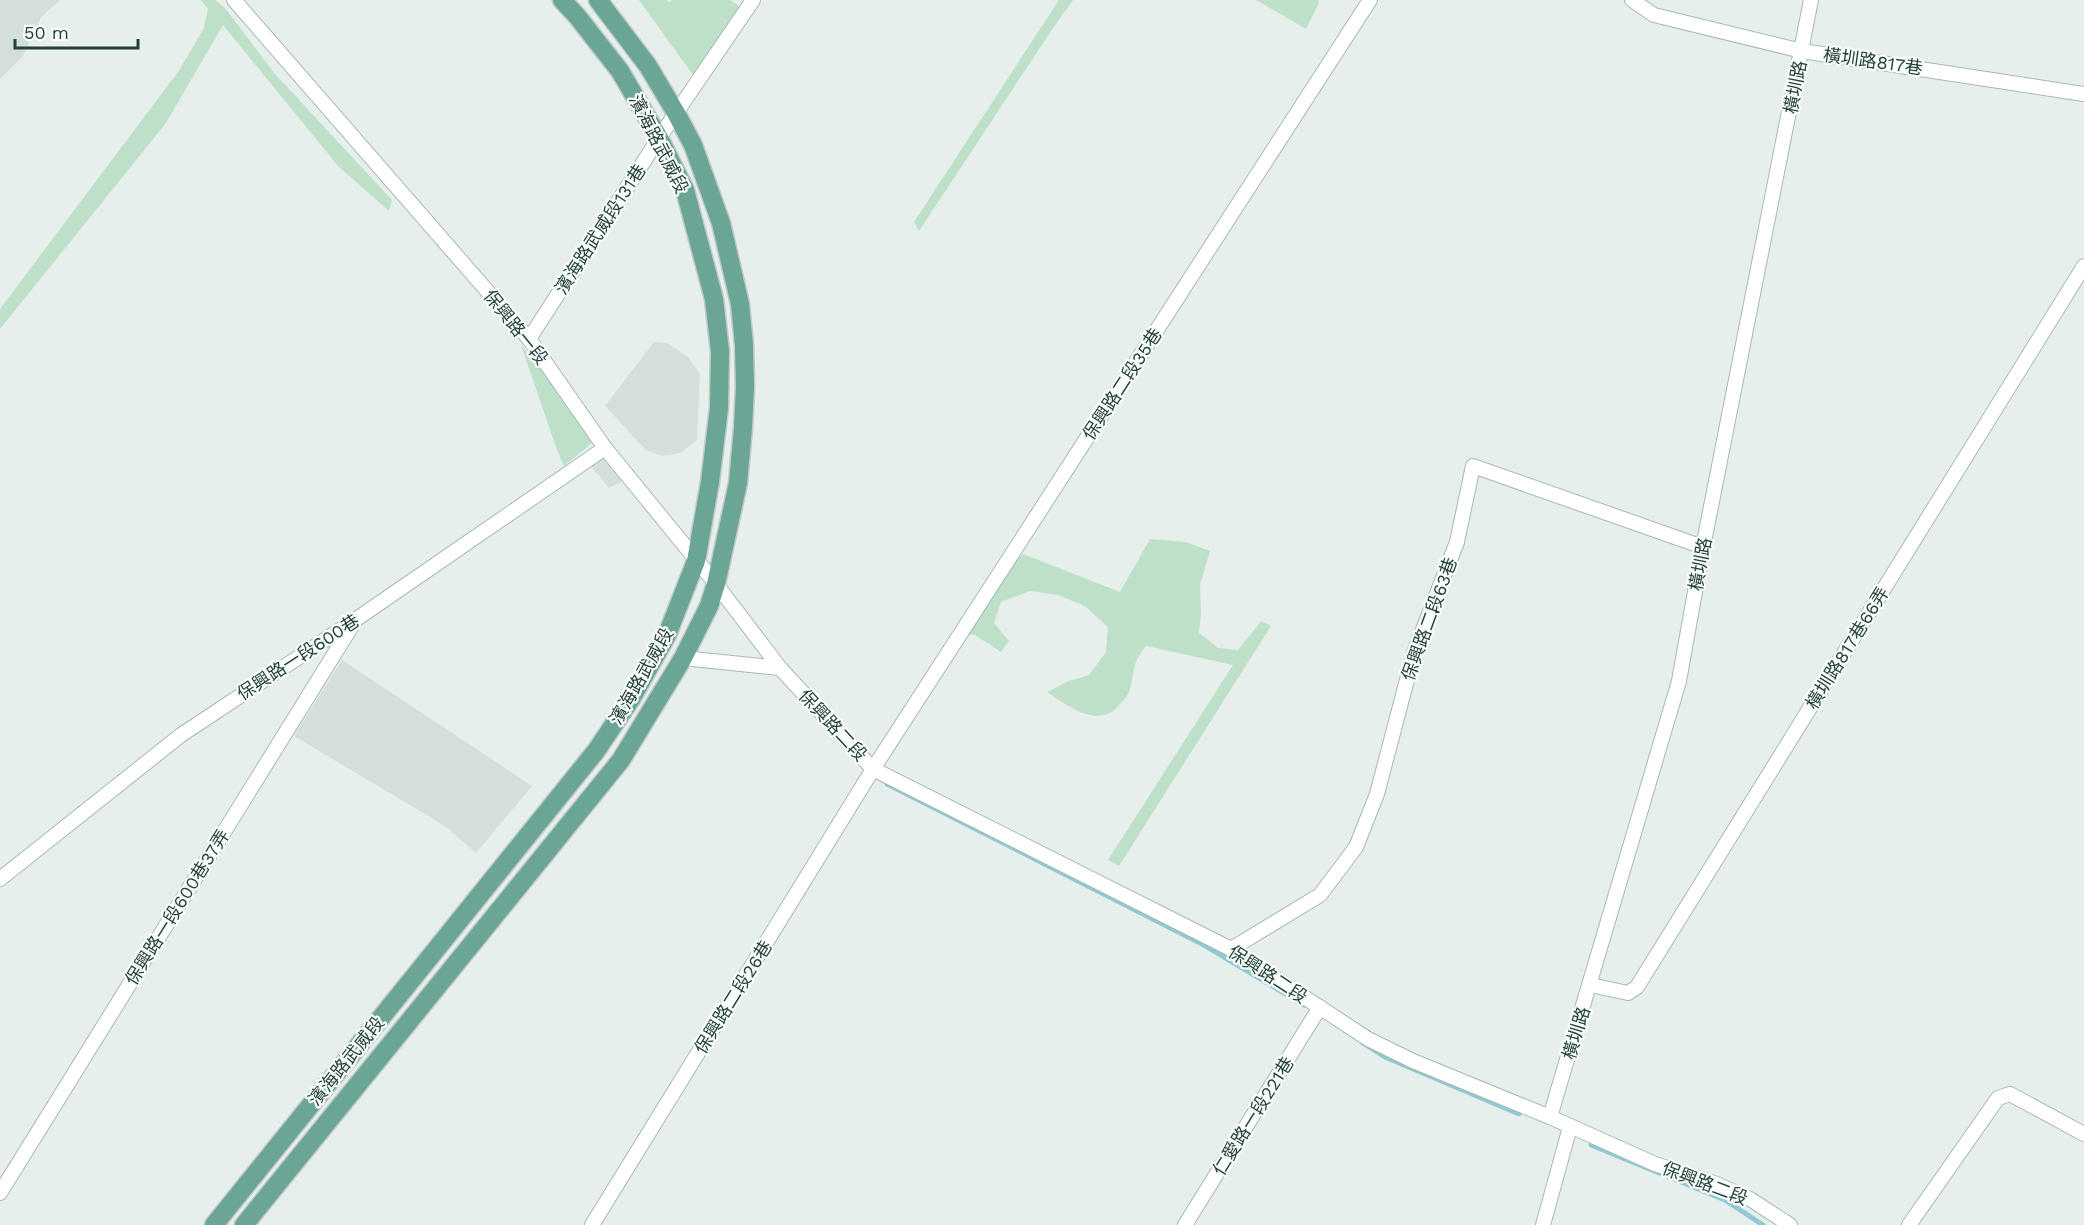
<svg xmlns="http://www.w3.org/2000/svg" width="2084" height="1225" font-family="'Work Sans','Noto Sans TC',sans-serif">
<style>
.built{fill:#d4dfda}
.green{fill:#bfe0c8}
.lines{fill:none;stroke-linecap:round;stroke-linejoin:round}
.stream{stroke:#8ec9d4;stroke-width:5}
.minor-casing{stroke:#a8b8b2;stroke-width:16}
.primary-casing{stroke:#c2cac8;stroke-width:21}
.minor{stroke:#fff;stroke-width:14}
.primary{stroke:#6aa596;stroke-width:18}
.labels{text-anchor:middle;dominant-baseline:central;stroke-width:4.5;stroke-linejoin:round;paint-order:stroke}
.street-label{font-size:18px;fill:#24423a;stroke:#f7fbf9}
</style>
<rect width="100%" height="100%" fill="#e6efeb"/>
<g class="built">
<path d="M0,0H60L41,17L23,56L0,79Z"/>
<path d="M654,342L667,343L688,357L700,374L697,440L680,453L662,456L646,450L605,406Z"/>
<path d="M607,450L632,477L609,488L591,466Z"/>
<path d="M342,660L532,786L476,853L445,826L294,736Z"/>
</g>
<g class="green">
<path d="M201,0H215L225,8L275,74L392,200L389,211L339,167L223,25L166,123L0,329V309L178,72L204,28L208,9Z"/>
<path d="M639,0H666L669,2L672,0H730L742,8L696,79Z"/>
<path d="M1059,0H1073L1051,31L919,231L914,222Z"/>
<path d="M1256,0H1318L1319,3L1306,29Z"/>
<path d="M521,345L595,436L592,443L564,466L557,450Z"/>
<path d="M1150,539L1186,542L1210,551L1200,585L1201,613L1199,633L1218,648L1238,650L1261,621L1271,626L1119,866L1108,860L1233,665L1146,646C1131,665 1136,667 1130,689C1129,695 1124,699 1120,704C1099,731 1068,706 1047,692L1069,681L1089,675L1106,652L1108,627L1085,606L1058,595L1030,591L1001,602L994,623L1009,641L1001,652L975,635L965,634L1012,564L1023,554L1120,592Z"/>
</g>
<g class="lines">
<g class="stream">
<path d="M887,784L1204,945L1304,1005"/>
<path d="M1363,1043L1385,1057L1519,1114"/>
<path d="M1591,1145L1725,1200L1763,1225"/>
</g>
<g class="minor-casing">
<g id="minor">
<path d="M234,0L529,339L605,448L716,584L780,668L873,769L1231,949L1368,1039L1413,1061L1550,1117L1655,1164L1714,1183L1750,1199L1790,1225"/>
<path d="M1632,0L1654,15L1802,51L2084,94"/>
<path d="M529,339L659,138L753,0"/>
<path d="M683,658L780,668"/>
<path d="M0,879L181,735L355,620L605,448"/>
<path d="M1231,949L1320,895L1356,847L1377,794L1414,653L1457,542L1473,466L1703,547"/>
<path d="M1590,985L1628,993L1637,987L2084,266"/>
<path d="M1550,1117L1679,681L1703,547L1811,0"/>
<path d="M0,1193L353,624"/>
<path d="M592,1225L873,769L1370,0"/>
<path d="M1185,1225L1320,1007"/>
<path d="M1543,1225L1570,1127"/>
<path d="M1909,1225L1998,1098L2010,1094L2084,1134"/>
</g>
</g>
<g class="primary-casing">
<g id="primary">
<path d="M214,1225L596,751L631,699L667,635L696,561L710,482L719,408L720,351L714,299L685,190L659,138L620,71L577,16L562,0"/>
<path d="M244,1225L621,760L683,658L709,606L716,584L738,483L743,428L745,387L744,345L740,304L721,223L693,145L676,113L648,66L598,0"/>
</g>
</g>
<use href="#minor" class="minor"/>
<use href="#primary" class="primary"/>
</g>
<g class="labels">
<g class="street-label">
<text transform="translate(1873 61) rotate(8)">橫圳路817巷</text>
<text transform="translate(1795 87) rotate(-79)">橫圳路</text>
<text transform="translate(659 144) rotate(63)">濱海路武威段</text>
<text transform="translate(600 229) rotate(-57)">濱海路武威段131巷</text>
<text transform="translate(516 327) rotate(51)">保興路一段</text>
<text transform="translate(1122 384) rotate(-57)">保興路二段35巷</text>
<text transform="translate(1700 564) rotate(-79)">橫圳路</text>
<text transform="translate(1429 619) rotate(-70)">保興路二段63巷</text>
<text transform="translate(1847 648) rotate(-58)">橫圳路817巷66弄</text>
<text transform="translate(298 657) rotate(-33)">保興路一段600巷</text>
<text transform="translate(641 676) rotate(-60)">濱海路武威段</text>
<text transform="translate(833 725) rotate(47)">保興路二段</text>
<text transform="translate(177 907) rotate(-58)">保興路一段600巷37弄</text>
<text transform="translate(1268 974) rotate(33)">保興路二段</text>
<text transform="translate(733 997) rotate(-58)">保興路二段26巷</text>
<text transform="translate(1576 1033) rotate(-73)">橫圳路</text>
<text transform="translate(346 1061) rotate(-51)">濱海路武威段</text>
<text transform="translate(1253 1116) rotate(-58)">仁愛路一段221巷</text>
<text transform="translate(1705 1183) rotate(21)">保興路二段</text>
</g>
</g>
<path d="M15 39v9h123v-9" fill="none" stroke="#24423a" stroke-width="3"/>
<text x="24" y="39" font-size="18" fill="#24423a" stroke="#f7fbf9" stroke-width="4.5" paint-order="stroke">50 m</text>
</svg>
